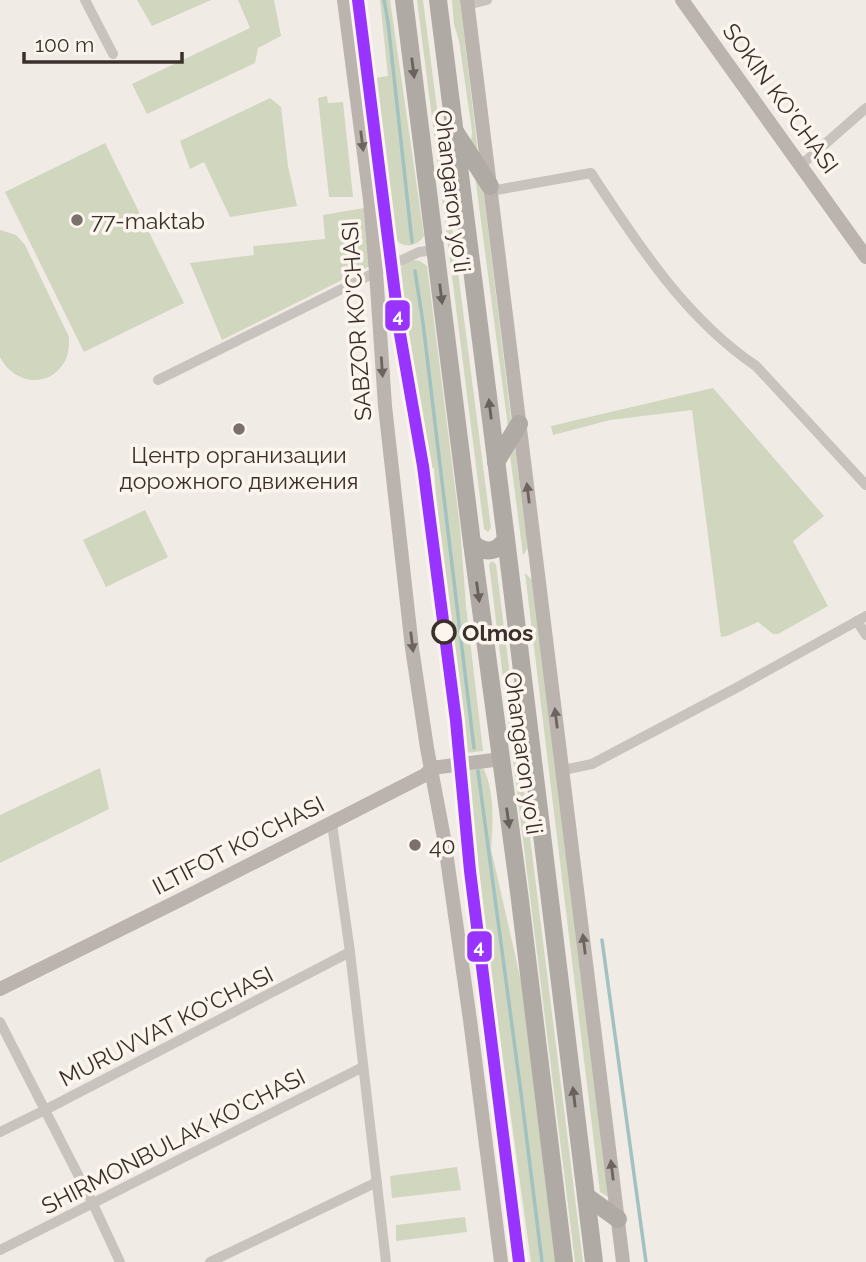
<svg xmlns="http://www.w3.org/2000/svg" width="866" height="1262" font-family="Raleway,sans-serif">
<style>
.green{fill:#d1d6bf}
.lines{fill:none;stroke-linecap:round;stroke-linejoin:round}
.stream{stroke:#a1c2c1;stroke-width:3.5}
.street{stroke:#c9c3be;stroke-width:10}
.secondary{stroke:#bab3ae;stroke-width:14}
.highway{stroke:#afaaa4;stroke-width:18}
.metro-1-casing{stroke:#fbf5ee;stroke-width:18}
.metro-1{stroke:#93f;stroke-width:12}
.oneway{fill:#69615b}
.oneway2{fill:#6e645f}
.poi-dot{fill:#7a716c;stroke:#fbf5ee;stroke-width:2.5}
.stop-dot{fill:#fbf5ee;stroke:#3b302b;stroke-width:3.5}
.labels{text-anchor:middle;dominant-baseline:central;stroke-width:7;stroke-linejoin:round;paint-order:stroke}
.street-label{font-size:23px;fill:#3b302b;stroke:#fbf5ee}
.poi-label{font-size:23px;fill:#3b302b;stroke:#fbf5ee;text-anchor:start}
.stop-label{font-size:23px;font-weight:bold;fill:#3b302b;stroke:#fbf5ee;text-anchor:start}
.line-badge{stroke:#fbf5ee;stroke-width:2.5}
.badge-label{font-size:19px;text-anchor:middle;font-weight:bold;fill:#fff}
</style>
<rect width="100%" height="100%" fill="#f0ebe5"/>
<g class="green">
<path d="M137,0H211L152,26Z"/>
<path d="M238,0H274L281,36L258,48L255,63L147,114L132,84L250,28Z"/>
<path d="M380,0H390L424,236C417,247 404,249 395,239L375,78L388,76Z"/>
<path d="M417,0H423L491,528L488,532L484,529Z"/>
<path d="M452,0H460L478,153L471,143L472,131L459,41L454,24Z"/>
<path d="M327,96L328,103L343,102L353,197H329L318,98Z"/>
<path d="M270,98L281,107L288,166L297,206L230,217L204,162L190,169L180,141Z"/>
<path d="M105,143L184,303L84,352L5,192Z"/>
<path d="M475,176L483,187L511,419L508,427Z"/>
<path d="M364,208L370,266L222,340L190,263L254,255L253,246L325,239L323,215Z"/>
<path d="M0,230L16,235L25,245L69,337C69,347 69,356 63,364C46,390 12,382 0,357Z"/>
<path d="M412,260L420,261L427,266L460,527L466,606L483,751L466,753L439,539L434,468H429L399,271L403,264Z"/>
<path d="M713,388L824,516L793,541L828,606L778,634H773L758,622L727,636L721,637L692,410L610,420L553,435L551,426Z"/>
<path d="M515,447L528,548L523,555L510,455Z"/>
<path d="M145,510L168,557L106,587L83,540Z"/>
<path d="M492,561L496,564L583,1262H575L489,564Z"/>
<path d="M525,573L533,581L552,741L610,1198L600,1192Z"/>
<path d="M100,768L109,809L0,863V815Z"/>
<path d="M483,768C495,790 493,825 491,849L521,981L555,1262H531L488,951L468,771Z"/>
<path d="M457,1167L461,1190L392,1198L390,1176Z"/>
<path d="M465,1217L467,1232L396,1241V1225Z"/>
</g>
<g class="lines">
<g class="stream">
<path d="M384,0L388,22L412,242"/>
<path d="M415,271L423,323L474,748"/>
<path d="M478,771L521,1093L542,1262"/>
<path d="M602,940L646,1262"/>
</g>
<g class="street">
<path d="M85,0L113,54"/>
<path d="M467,5L487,0"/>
<path d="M801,165L866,108"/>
<path d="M491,191L591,173C637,243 685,318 756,366L866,485"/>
<path d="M158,380L368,276L419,252L435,250"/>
<path d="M857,621L866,635"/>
<path d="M563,770L592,764L736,688L866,616"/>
<path d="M332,824L350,952L386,1262"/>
<path d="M0,1022L93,1204L120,1262"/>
<path d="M0,1132L45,1110L350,952"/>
<path d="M0,1250L363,1067"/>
<path d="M210,1262L377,1182"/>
</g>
<g class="secondary">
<path d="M344,0L370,200L376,272L385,406L412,648L427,748L444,838L470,1020L501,1262"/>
<path d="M467,0L623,1262"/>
<path d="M682,0L866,257"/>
<path d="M0,989L184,898L425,775L432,768L501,759"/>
</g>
<g class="highway">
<path d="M404,0L472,543L519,892L564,1262"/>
<path d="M438,0L506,539L594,1262"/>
<path d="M456,133L490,186"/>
<path d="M496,462L519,424"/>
<path d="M472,543C484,554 497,553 506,539"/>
<path d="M586,1196L618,1219"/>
</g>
<g class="metro-1-casing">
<path id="metro-1" d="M358,0L400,334L423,466L456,721L470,871L519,1262"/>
</g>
<use href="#metro-1" class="metro-1"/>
</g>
<defs><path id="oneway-solid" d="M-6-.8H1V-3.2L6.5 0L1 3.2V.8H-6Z" transform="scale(1.75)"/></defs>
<g class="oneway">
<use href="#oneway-solid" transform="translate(413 68) rotate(83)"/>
<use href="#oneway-solid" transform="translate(441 294) rotate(83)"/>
<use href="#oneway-solid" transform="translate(490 409) rotate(-97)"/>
<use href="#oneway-solid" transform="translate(478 592) rotate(82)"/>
<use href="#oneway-solid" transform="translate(508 818) rotate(82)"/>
<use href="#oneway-solid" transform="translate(574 1097) rotate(-97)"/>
</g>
<g class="oneway2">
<use href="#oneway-solid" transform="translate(362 141) rotate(83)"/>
<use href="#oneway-solid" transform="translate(382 367) rotate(86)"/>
<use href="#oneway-solid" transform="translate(528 493) rotate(-97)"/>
<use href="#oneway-solid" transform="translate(412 642) rotate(83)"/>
<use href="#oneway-solid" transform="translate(556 718) rotate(-97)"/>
<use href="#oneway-solid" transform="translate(584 944) rotate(-97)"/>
<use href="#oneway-solid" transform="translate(612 1170) rotate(-97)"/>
</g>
<g class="poi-dot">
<circle cx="77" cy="220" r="7"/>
<circle cx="239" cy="429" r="7"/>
<circle cx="415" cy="845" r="7"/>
</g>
<circle class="stop-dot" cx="444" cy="632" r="11"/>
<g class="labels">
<g class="street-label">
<text transform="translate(781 98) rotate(54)">SOKIN KO'CHASI</text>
<text transform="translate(453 191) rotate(83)">Ohangaron yoʻli</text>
<text transform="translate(356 321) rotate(-94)">SABZOR KO'CHASI</text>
<text transform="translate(524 753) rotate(82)">Ohangaron yoʻli</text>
<text transform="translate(238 845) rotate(-27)">ILTIFOT KO'CHASI</text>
<text transform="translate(166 1026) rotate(-27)">MURUVVAT KO'CHASI</text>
<text transform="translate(173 1141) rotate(-27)">SHIRMONBULAK KO'CHASI</text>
</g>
<g class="poi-label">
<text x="91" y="220">77-maktab</text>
<text x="239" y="454" text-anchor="middle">Центр организации<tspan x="239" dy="26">дорожного движения</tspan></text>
<text x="429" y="845">40</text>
</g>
<g class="stop-label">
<text x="462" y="632">Olmos</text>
</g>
</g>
<g class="line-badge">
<rect x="384" y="299" width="27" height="33" rx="7" fill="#93f"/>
<rect x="466" y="930" width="27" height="33" rx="7" fill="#93f"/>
</g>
<g class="badge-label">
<text x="398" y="322">4</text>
<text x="479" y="953">4</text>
</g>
<path d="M24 52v10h158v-10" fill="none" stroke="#3b302b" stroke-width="3.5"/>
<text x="35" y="52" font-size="21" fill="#3b302b" stroke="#fbf5ee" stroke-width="5" paint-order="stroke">100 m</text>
</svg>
